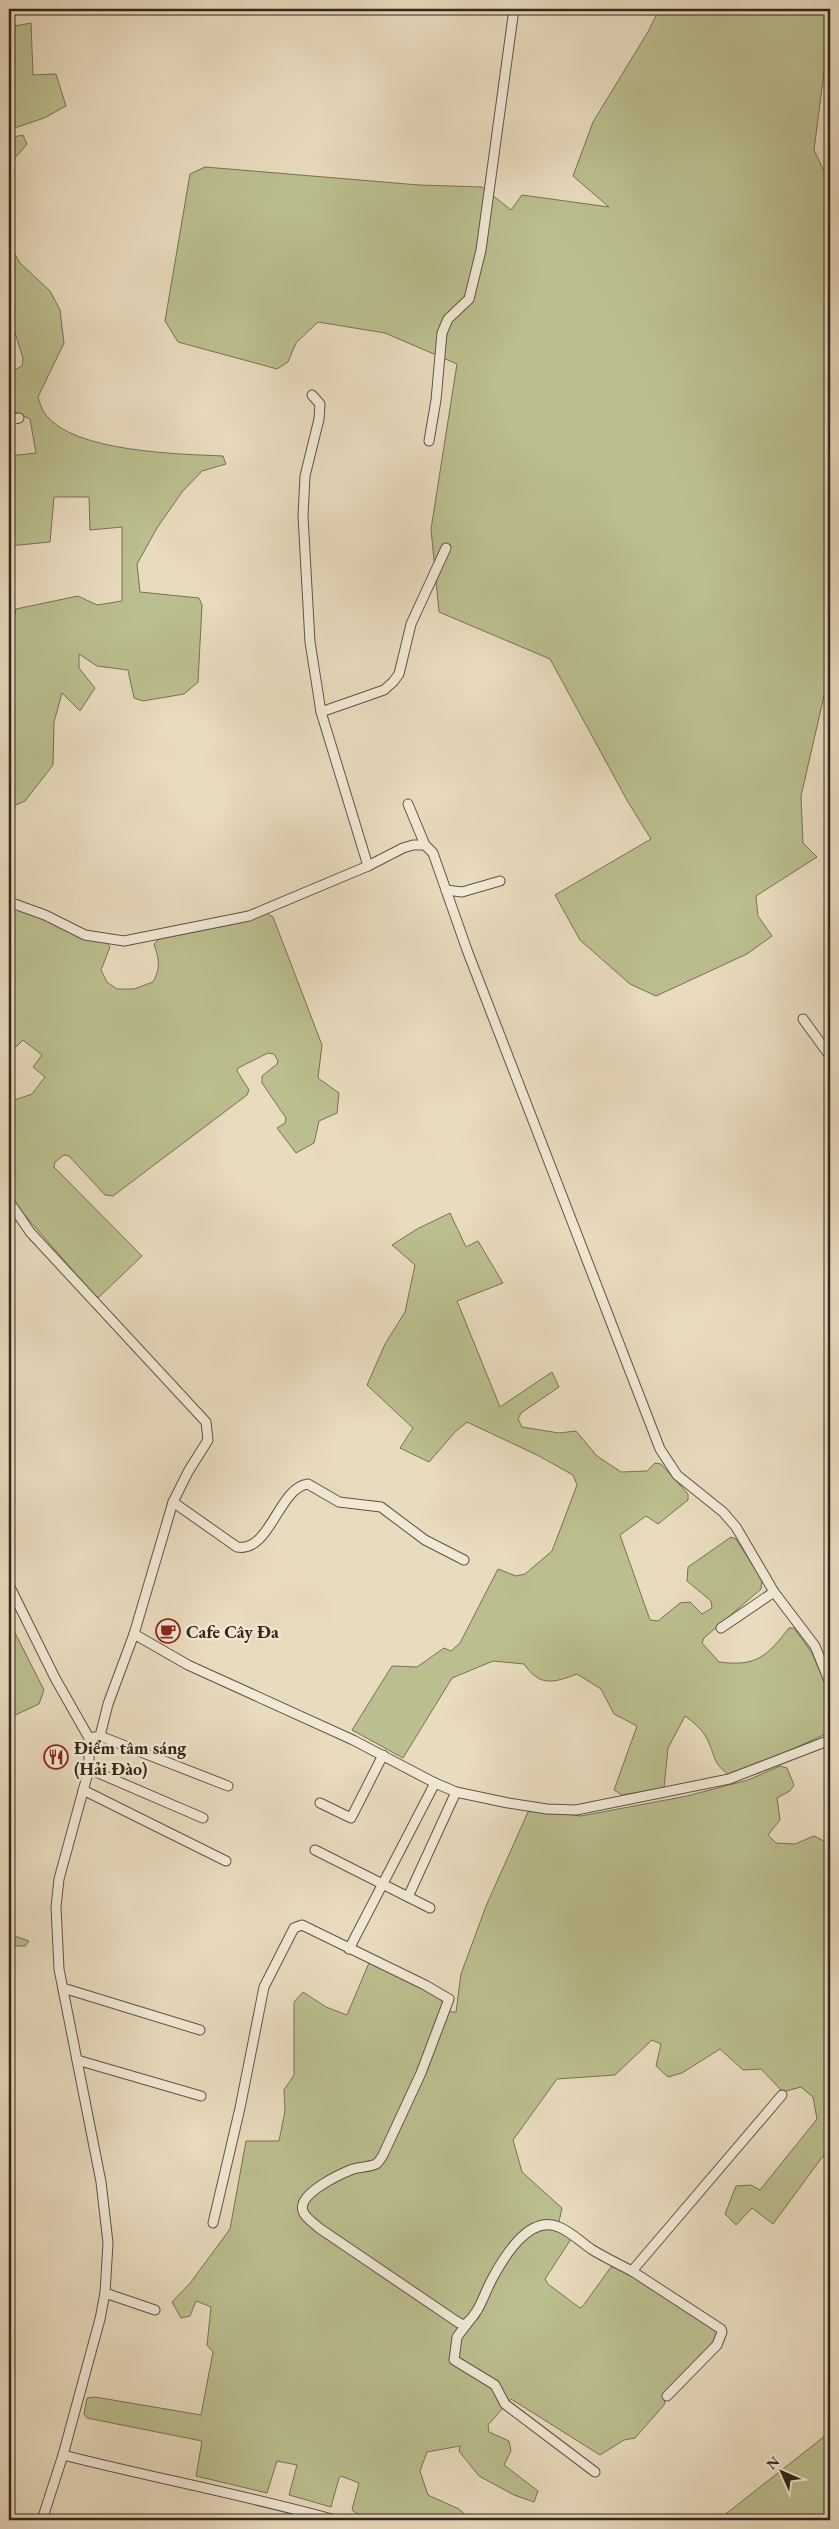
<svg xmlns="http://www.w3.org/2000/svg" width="839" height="2529" font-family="'EB Garamond',serif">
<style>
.green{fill:#bbbe8e;stroke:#777254}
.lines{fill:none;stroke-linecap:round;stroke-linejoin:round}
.street-casing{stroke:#605443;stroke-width:11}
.street{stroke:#f1e8d5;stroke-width:9}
.labels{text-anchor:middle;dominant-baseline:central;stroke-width:5;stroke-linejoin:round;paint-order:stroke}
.poi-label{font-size:18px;font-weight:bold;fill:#33271a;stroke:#f1e8d5;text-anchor:start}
</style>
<rect width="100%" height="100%" fill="#e9dbbe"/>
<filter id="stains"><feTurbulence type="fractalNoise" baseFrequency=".004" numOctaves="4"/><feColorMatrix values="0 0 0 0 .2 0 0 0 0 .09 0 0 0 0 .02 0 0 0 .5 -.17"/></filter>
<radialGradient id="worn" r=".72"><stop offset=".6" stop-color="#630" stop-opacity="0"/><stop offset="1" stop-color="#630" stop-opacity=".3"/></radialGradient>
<g class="green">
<path d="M659,9H827L826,56L814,150L823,169L830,173V670L801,796L803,843L817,857L756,896L758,916L772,936L747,954L656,996L630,984L580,940L555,895L651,839L628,802L550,659L439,612L431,529L457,364L385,333L318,322L296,343L288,362L277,369L178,342L165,321L190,174L205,167L419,185L482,187L511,210L522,195L609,207L573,176L593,122L649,30Z"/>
<path d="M31,23L33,75L56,74L66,106L44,118L9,130V27Z"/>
<path d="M23,135L27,144L17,156H9V138Z"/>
<path d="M9,244L20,263L50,291L60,310L64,343L38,397C40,403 42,411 46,415C74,452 179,454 223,456L226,464L202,471L182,492L157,528L137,564L140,592L199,598L202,605L198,682L184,694L143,701L134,698L128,670L97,666L79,654V668L95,688L80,711L62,693L54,722L53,765L25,801L9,808V642L16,609L78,596L97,605L122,601V527L90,530L89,497H54L50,542L9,546V456L36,453L30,419L9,409V373L22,366L23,358L9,314Z"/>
<path d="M9,906L63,926L84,938L107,943L110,947L101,970L107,982L117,989H134L153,982C161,968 159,959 154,944L159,939L234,924L266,913L273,917L322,1045L318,1078L339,1093L337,1113L319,1121L314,1143L296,1153L277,1128L285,1123L286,1118L262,1083V1076L277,1064L278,1061L274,1054L268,1053L238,1068L237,1071L249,1090L247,1095L113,1196L105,1195L69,1156L64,1155L55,1162L54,1167L142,1256L99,1297H96L9,1197V1102L32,1094L45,1077L33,1067L42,1055L23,1040L9,1054Z"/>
<path d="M450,1213L466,1247L478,1241L503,1283L457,1301L500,1407L552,1372L559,1387L521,1413L518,1419L522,1427L559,1433L576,1431L597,1456L621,1472L647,1471L655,1463L661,1464L688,1494V1500L658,1524L646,1516L620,1535L650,1620L658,1621L680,1603L690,1602L702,1614L712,1608L711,1601L687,1581L688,1567L731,1537L736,1539L762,1580L761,1589L704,1638L702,1643L719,1662C757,1667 767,1656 789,1628H794L812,1653L830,1695V1732L782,1754L728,1774C713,1763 716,1759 709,1743C704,1731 696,1724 685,1716L668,1748L664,1788L622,1795L614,1790L637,1726L614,1714L601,1689L577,1674C553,1683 540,1687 524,1664L493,1661L452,1678L403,1758L352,1730L392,1666L417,1667L444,1648L451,1651L460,1643L498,1569L516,1576L525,1574L552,1551L577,1485L573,1475L539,1456L467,1422L455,1432L429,1462L400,1448L413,1428L367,1385L385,1344L405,1312L415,1265L392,1245L417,1229Z"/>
<path d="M9,1621L44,1690L39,1704L9,1718Z"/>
<path d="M780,1766L787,1768L794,1785L790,1791L777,1798L780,1820L768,1835L776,1843L795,1844L814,1836L830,1844V2156L828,2154L823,2156L773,2224L752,2208L736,2225L725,2214L736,2186L751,2185L760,2190L817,2119L813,2097L801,2087L783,2092L761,2069L743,2070L720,2049L682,2073L668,2077L656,2066L661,2044L652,2040L615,2075L557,2079L513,2140L522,2172L562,2208L557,2231L571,2239L545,2279L548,2284L580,2308L583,2306L611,2267L616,2266L718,2330L720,2335L717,2342L666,2396L664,2405L635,2438L624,2440L600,2455L511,2399L488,2425L489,2432L509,2441L511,2451L504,2465L538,2491L534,2502L514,2495L479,2476L459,2451L460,2446L427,2452L420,2471L428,2495L459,2509L471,2520C446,2520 368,2526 352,2510L359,2483L341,2476L339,2478L331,2507L289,2495L297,2465L277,2461L267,2493L196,2476L202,2441L87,2418L84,2414L87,2398L95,2397L201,2415L213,2352L207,2345L211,2307L196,2301L190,2316L181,2318L172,2302L191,2282L230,2229L246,2141H279L285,2111L284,2090L294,2075V2002L303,1992L326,2007L347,2015L369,1963C398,1976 433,1985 451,2012H456L461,1974L486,1906L528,1812L532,1810L581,1816L687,1796L748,1780Z"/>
<path d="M9,1934L29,1941L25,1946H9Z"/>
<path d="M830,2432V2520H713L722,2517Z"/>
</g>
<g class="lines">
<g class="street-casing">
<g id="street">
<path d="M9,11L14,9"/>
<path d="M9,420L19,418"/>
<path d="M429,441L436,400L442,333L448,319L469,299L481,250L514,9"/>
<path d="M321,712L384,690L393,682L399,674L411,624L446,548"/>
<path d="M408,804L425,845"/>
<path d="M368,866L403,848L413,845H425L433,853L467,950L660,1449L677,1475L723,1512L736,1527L774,1592L815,1646L830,1683"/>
<path d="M446,890L462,892L500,881"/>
<path d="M9,902L45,915L85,935L124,941L249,916L368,866L321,712L310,642L303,516L305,476L319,419L320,404L312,395"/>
<path d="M803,1019L830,1056"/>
<path d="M9,1201L30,1232L206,1422L208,1440L188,1472L173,1502L134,1634L108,1704L100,1736L89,1738"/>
<path d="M173,1502L237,1547C270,1553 279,1487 308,1484L339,1502L381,1507L425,1540L464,1560"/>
<path d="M9,1585L55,1678L89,1738V1769L59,1879L56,1907L59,1969L101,2182L108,2243L105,2293L100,2319L63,2455L42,2520"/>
<path d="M721,1628L774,1592"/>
<path d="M134,1634L188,1665L353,1740L435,1783L456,1792L508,1803L547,1809L576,1810L729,1779L830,1740"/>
<path d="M100,1736L228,1786"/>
<path d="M89,1769L203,1818"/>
<path d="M83,1790L226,1861"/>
<path d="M320,1803L351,1818L383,1755"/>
<path d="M315,1850L430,1908"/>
<path d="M408,1897L456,1792"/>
<path d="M349,1949L435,1783"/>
<path d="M63,1988L200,2030"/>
<path d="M77,2060L201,2096"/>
<path d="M213,2223L240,2108L264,1987L294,1928L302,1925L425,1985L449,1999L421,2073L383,2155C381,2158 379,2162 376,2164C370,2167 360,2167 353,2169C340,2174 297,2194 303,2211C305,2218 314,2223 319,2228L459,2323L465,2325C480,2312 483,2296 492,2279C504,2257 529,2214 559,2227C571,2232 581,2242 591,2249C604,2257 618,2264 632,2271L782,2095"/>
<path d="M632,2271L721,2329L722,2332L717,2345L667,2396"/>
<path d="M105,2293L155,2310"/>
<path d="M469,2321L457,2337L454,2360L495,2385L505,2404L595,2472"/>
<path d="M63,2455C154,2478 245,2495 335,2520"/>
</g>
</g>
<use href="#street" class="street"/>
</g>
<defs>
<g id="cafe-ring" transform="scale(1.25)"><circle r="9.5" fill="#f1e8d5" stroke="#8f2418" stroke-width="1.5"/><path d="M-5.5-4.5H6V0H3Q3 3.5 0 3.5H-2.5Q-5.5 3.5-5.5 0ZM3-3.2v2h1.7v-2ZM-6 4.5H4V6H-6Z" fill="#8f2418"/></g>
<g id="restaurant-ring" transform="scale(1.25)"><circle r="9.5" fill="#f1e8d5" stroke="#8f2418" stroke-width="1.5"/><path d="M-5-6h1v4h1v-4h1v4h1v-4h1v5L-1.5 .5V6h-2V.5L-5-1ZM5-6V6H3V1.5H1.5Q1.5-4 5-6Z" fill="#8f2418"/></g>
</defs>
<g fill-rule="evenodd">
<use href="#cafe-ring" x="168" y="1631"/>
<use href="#restaurant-ring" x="56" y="1757"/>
</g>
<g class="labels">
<g class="poi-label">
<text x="186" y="1631">Cafe Cây Đa</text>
<text x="74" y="1747">Điểm tâm sáng<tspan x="74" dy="21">(Hải Đào)</tspan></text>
</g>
</g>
<rect width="839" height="2529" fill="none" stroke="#e9dbbe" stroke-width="30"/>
<rect x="10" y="10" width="819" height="2509" fill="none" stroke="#33271a" stroke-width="2.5"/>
<rect x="15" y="15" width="809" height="2499" fill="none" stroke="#33271a"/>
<g transform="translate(782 2472) rotate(315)" stroke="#f1e8d5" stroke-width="4" paint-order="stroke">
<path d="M0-4L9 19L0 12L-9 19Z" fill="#33271a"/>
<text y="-8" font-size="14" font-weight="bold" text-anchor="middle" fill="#33271a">N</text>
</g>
<rect width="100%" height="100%" filter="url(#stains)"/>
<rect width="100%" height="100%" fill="url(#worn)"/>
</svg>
